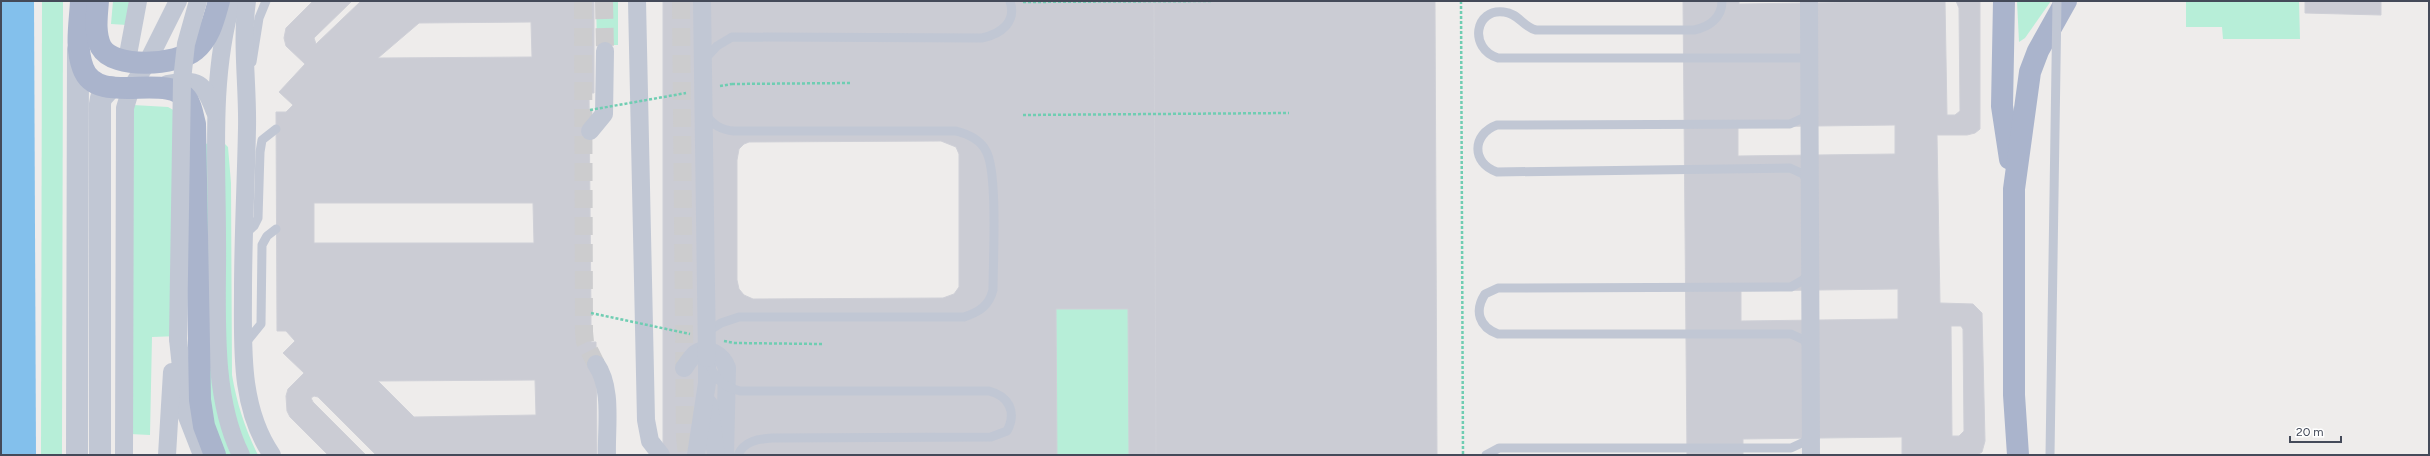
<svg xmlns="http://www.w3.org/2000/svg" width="2430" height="456" font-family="Figtree,sans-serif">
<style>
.green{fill:#b7eed8}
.water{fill:#83c0ec}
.building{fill:#cbccd4;stroke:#cfd0d7;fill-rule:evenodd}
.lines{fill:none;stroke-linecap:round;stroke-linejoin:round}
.minor-tunnel{stroke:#ccccce;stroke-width:18;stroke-dasharray:18 9;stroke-linecap:butt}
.path{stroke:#6fcdb2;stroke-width:2.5;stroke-dasharray:3 2;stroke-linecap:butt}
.service{stroke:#c1c7d4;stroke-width:9}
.minor{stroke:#c1c7d4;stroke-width:18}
.tertiary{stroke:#c1c7d4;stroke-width:22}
.primary{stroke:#aab4cc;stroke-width:22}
.path-bridge{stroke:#6fcdb2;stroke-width:2.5;stroke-dasharray:3 2;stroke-linecap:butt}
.service-bridge{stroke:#c1c7d4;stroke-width:9}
.minor-bridge{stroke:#c1c7d4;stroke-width:18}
</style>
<rect width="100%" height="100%" fill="#eeeceb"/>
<g class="green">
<path d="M42,1H63L62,455H41Z"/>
<path d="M113,1H131L127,25L111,24Z"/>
<path d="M596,1H618V45H597Z"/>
<path d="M1038,1H1154L1156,455H1040Z"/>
<path d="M2017,1H2051L2025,38L2019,42Z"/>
<path d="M2186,1H2299L2300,39H2223L2222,27H2186Z"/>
<path d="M133,105L168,107L177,112L179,336L152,337L150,435L130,434Z"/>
<path d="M223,142L228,147L231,183L232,375C237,404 245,429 258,455H224L214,431L208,399L204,144Z"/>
</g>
<path class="water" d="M1,1H34L36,455H1Z"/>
<g class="building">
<path d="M313,1H352L314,38L316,44L361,1H594V93H589L591,313V342H596L597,455H376L318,397L314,396L311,398L313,402L366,455H328L290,417L287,411L286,396L288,389L304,373L283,353L295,341L286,331H277L276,112H286L293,105L279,92L305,64L286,46L284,38L286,28ZM531,22L532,57L378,58L419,23ZM314,203H533L534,243H314ZM535,380L536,415L414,417L378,381Z"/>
<path d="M663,1H1154L1157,455H1129L1128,309H1056L1057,455H663ZM941,141L956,147L959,154V287L954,294L943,298L753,299L744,295L739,289L737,280V160L739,149L744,144L749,142Z"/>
<path d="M1154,1H1435L1437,455H1156Z"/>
<path d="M1683,1H1739V4L1945,1L1947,115H1955L1960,111L1959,8L1956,1H1980V129L1975,133L1967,135H1937L1940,303L1973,304L1982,313L1985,441L1982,452L1977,455H1902V437L1743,439V455H1687ZM1895,125V154L1738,156V127ZM1898,289V319L1741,321V291ZM1951,326H1961L1963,329L1964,431L1959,436H1952Z"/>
<path d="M2305,1H2381V15L2305,13Z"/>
</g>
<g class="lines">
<g class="minor-tunnel">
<path d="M583,1L584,332L585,342L596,364"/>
<path d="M604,1L605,51"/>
<path d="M681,1L685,437L687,455"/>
</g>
<g class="path">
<path d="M1461,1L1463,455"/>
<path d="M1023,2L1213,1"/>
<path d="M732,84L850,83"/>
<path d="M1023,115L1289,113"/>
<path d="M734,343L822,344"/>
</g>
<g class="service">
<path d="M1722,1C1722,18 1709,27 1694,30H1536C1523,27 1518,13 1504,12C1475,8 1468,48 1498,58H1810"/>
<path d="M252,62L259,18L266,1"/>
<path d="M1808,111L1803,118L1790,124L1497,125C1472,134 1471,163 1497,172L1790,168L1803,174L1808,182"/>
<path d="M705,114C713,125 721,130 734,131H956C968,134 980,139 986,151C998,171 993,262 993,290C989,306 979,312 964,317H739L721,323L707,332"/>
<path d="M244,235L254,226L258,218L260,152L262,140L276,129"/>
<path d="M1809,273L1803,280L1791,287L1498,288L1485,294C1474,311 1479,327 1498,334H1791L1804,340L1809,348"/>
<path d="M244,345L261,324L262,245L267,236L276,229"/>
<path d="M1486,455L1499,448H1791L1804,442L1809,435"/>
</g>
<g class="minor">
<path d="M232,1C210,78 217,160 217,239C218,307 210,393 241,455"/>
<path d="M247,1C241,43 248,86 247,128C246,182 243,237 243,291C243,346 239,407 272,455"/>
<path d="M637,1L646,420L650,441L661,455"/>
<path d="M1809,1L1811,455"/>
<path d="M127,60L138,1"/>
<path d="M167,84C198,78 204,82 215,112"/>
<path d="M590,131L604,114L605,51"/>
<path d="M178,339L186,414L202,455"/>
<path d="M596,364C613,388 606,427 607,455"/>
<path d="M684,368C687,364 690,359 694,355C706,344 723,355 727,368L725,455"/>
<path d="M709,404L716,455"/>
<path d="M124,455L125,108L131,88L147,63L178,1"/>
<path d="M167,455L172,372"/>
<path d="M696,455L707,383V358"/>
</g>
<g class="tertiary">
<path d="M77,455L78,50"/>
<path d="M100,455V104L101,98L111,87"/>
</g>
<g class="primary">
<path d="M81,1C80,23 75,47 83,68C97,108 169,70 188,101C192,108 193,117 195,124L200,400L204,426L215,455"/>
<path d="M98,1C97,15 94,33 101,47C114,70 177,65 195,50C210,38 214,18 219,1"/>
<path d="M2004,1L2002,106L2010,159"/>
<path d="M2018,455L2014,395V189L2030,72L2038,51L2066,1"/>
</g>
<g class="path-bridge">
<path d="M720,86L732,84"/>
<path d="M590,110L686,93"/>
<path d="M591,313L690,334"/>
<path d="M724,341L734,343"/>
</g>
<g class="service-bridge">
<path d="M705,59L717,46L732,37L982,38C1001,34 1017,22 1010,1"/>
<path d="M707,358C713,376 720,386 740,391H989C1009,396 1017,412 1007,431L991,437L772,438C758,439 744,441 738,455"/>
<path d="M2050,455L2057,1"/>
</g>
<g class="minor-bridge">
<path d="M702,1L707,358"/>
<path d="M178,339L182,80L186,44L198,1"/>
</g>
</g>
<rect width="2430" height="456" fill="none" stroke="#444a59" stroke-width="4"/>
<path d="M2290 436v6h51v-6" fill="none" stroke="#444a59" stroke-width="2"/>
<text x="2296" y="436" font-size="12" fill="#444a59" stroke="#ffffff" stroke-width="3" paint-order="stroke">20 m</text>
</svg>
